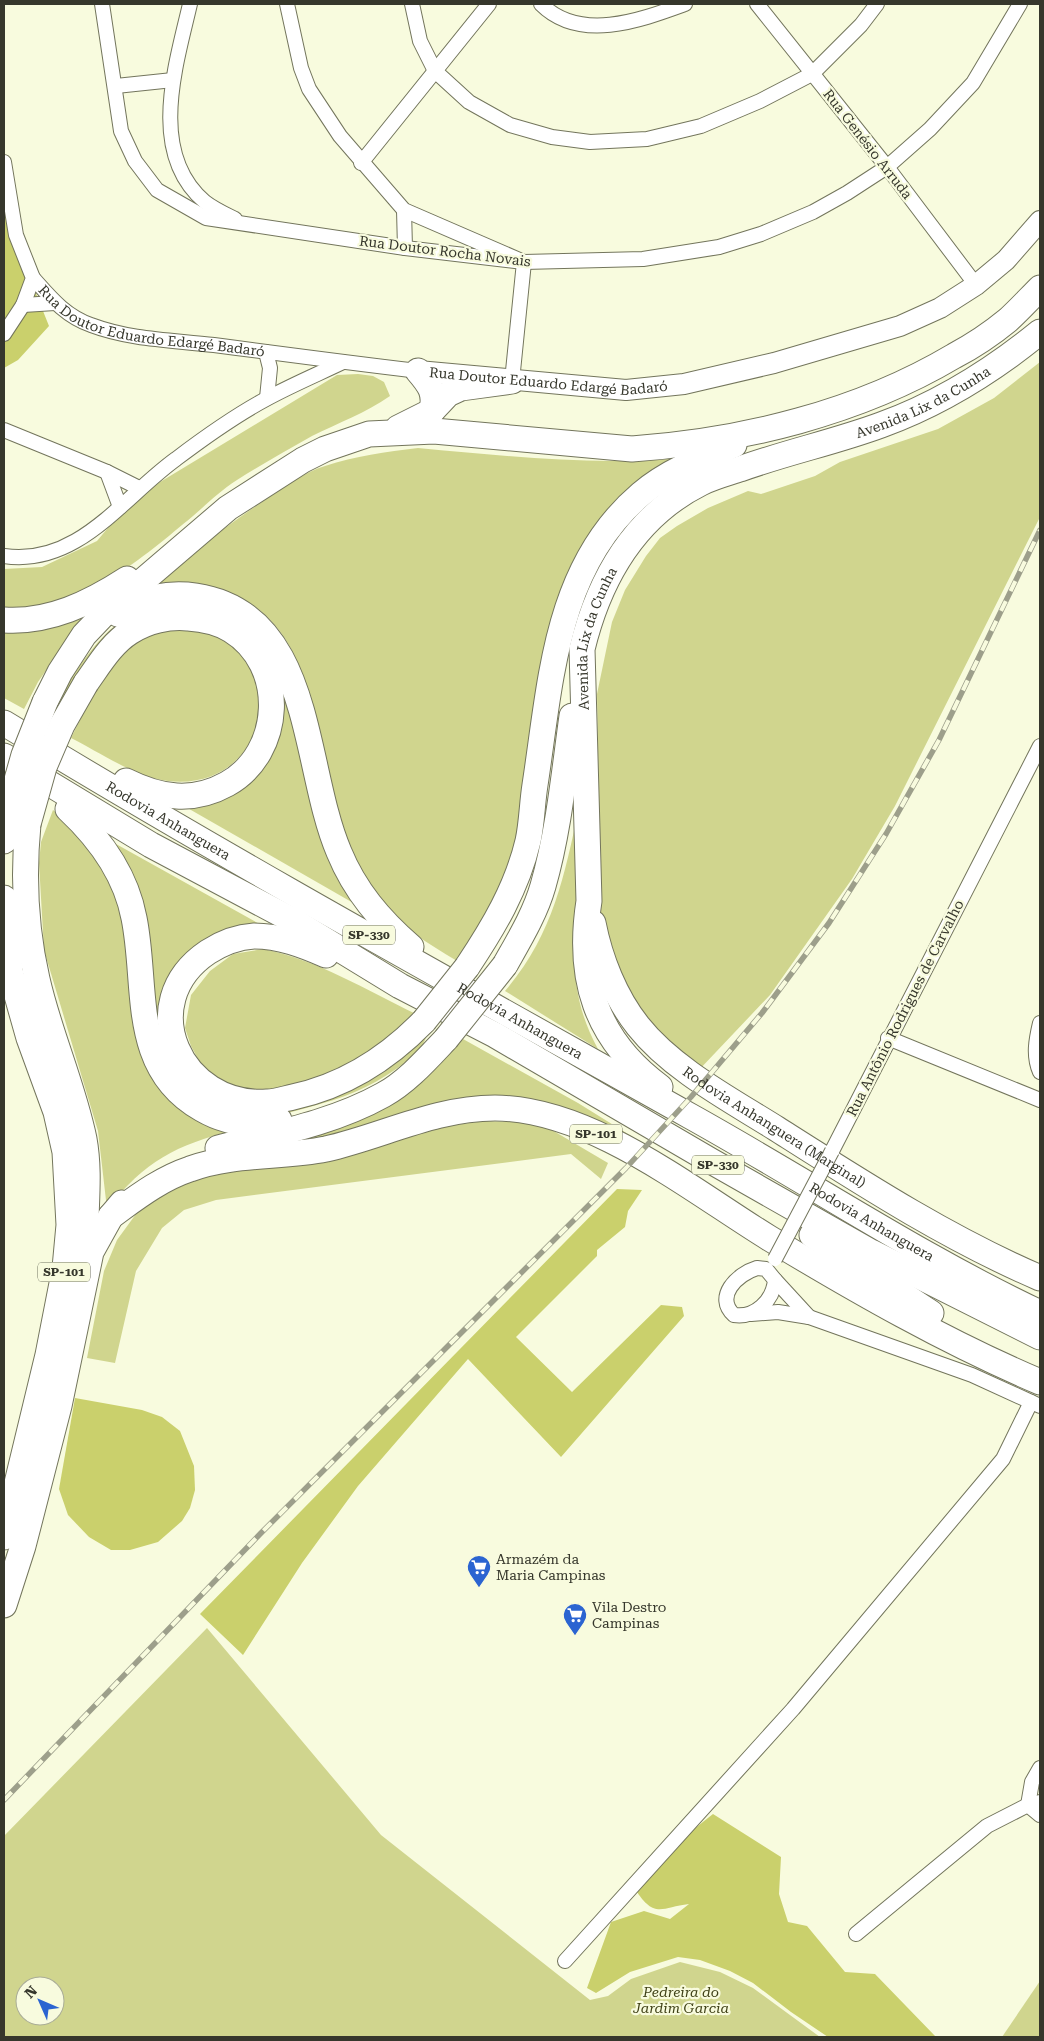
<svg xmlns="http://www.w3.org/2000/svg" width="1044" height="2041" font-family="'Roboto Serif',serif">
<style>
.green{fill:#d0d58e;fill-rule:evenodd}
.forest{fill:#cad06c}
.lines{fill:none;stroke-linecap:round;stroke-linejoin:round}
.street-casing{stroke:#73755c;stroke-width:16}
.secondary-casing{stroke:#73755c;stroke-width:22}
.highway-casing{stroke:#73755c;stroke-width:27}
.street{stroke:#fff;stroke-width:14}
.secondary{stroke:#fff;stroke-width:20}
.highway{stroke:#fff;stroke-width:25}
.rail-casing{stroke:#9d9f8b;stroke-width:5.5}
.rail{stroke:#f8fbde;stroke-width:4;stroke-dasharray:11;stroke-linecap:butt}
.street-bridge-casing{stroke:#73755c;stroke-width:16;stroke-linecap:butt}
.highway-bridge-casing{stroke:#73755c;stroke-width:27;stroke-linecap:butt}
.street-bridge{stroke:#fff;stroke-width:14}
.highway-bridge{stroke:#fff;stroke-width:25}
.labels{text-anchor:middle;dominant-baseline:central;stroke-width:4.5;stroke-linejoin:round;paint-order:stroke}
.shield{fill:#f8fbde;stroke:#707261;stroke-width:1}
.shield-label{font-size:12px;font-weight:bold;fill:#36372c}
.street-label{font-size:14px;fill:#36372c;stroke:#f8fbde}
.poi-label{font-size:14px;fill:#36372c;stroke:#f8fbde;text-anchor:start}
.park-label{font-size:14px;font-style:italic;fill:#3f4117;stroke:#f8fbde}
</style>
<rect width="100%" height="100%" fill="#f8fbde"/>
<g class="green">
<path d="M1040,362V517L895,806L852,879L770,995L698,1071L628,1001L601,924L597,694L612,622L625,590L646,556L660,538L677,526L708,508L748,491L761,494L815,476L840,462L938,429L994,398Z"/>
<path d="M358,374L373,376L384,382L390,396C366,413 338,423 312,436C287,450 261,465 237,480C221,490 207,504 193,516C140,560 77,615 4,608V569L42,567L97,541L132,499L337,375Z"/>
<path d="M418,448C506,456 593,466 682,458L594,538L522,848L461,963C421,940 378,913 358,870C348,846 338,820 331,795C323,769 322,740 315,713C301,660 280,610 225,591C198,583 177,581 150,587C188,555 227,525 268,498C286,486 305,472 325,466C355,456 386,452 418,448Z"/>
<path d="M180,600C236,607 267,632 287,683L322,840L355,904L184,806C197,803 212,801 225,796C320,756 291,617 191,607C169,605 145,610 126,624C99,645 79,678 61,707L55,704C90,651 111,608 180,600Z"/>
<path d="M82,618L38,682L24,709L4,698V629H26Z"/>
<path d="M182,627C192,629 206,630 215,635C296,677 260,792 168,781C137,778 99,752 71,738C89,703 109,657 145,636C155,631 171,630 182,627Z"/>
<path d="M579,808C578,840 577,872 576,904C573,958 571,1000 598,1049L505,991C553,935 564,877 579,808Z"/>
<path d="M53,810L67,821L117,885L138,1009L234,1130C175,1146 146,1160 107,1209L98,1131L44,950L39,863L41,842Z"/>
<path d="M116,844L272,931C254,932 236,932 220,940C149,972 152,1068 220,1102C237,1110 257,1109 276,1106C335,1098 384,1070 429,1031C426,1037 424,1043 421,1048C418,1053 411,1057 407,1061C380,1082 353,1095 320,1104C294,1112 264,1120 238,1115C191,1106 166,1063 157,1020C151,986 151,952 144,918C139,891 129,868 116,844Z"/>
<path d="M263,949C318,960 366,990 416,1014L350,1069L272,1094L225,1087L203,1068L191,1046L185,1028L191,995L210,971L233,954Z"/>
<path d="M463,1039L578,1103L636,1139L630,1145L539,1108L307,1139L426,1076Z"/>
<path d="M484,1121L540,1123L608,1163L601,1179L571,1154L216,1200L184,1210L162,1228L136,1271L115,1363L87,1358L104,1271L117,1240L144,1203L199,1173L434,1128Z"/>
<path d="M207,1628L381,1835L590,2000L608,1996L631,1979L680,1962L720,1972L753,1988L820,2037H4V1836ZM25,1986H55V2016H25Z"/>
<path d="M1040,1981V2037H1002Z"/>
</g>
<g class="forest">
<path d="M4,146L17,246L49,326L18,360L4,368Z"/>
<path d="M617,1189L642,1190L628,1211L625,1227L597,1250V1256L516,1337L572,1392L661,1305L682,1307L684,1316L561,1457L468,1359L358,1486L302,1563L243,1655L200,1614Z"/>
<path d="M75,1398L142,1410L162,1417L180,1431L194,1466L195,1490L190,1508L182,1521L158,1542L130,1550H111L89,1537L68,1515L59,1489Z"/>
<path d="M713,1814L781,1857L779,1894L788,1922L807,1926L845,1972L875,1974L936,2037H828L791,2012L753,1983L730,1971L700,1960L678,1957L630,1972L596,1993L587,1988L611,1922L644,1911L670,1919L689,1904C661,1907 655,1920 635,1889L684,1837Z"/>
</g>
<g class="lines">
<g class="street-casing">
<g id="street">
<path d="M102,4L121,131L135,161L157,190L206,218L405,248L524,262L643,259L719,247L761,234L813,212L847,193L887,167L930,129L973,83L1020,4"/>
<path d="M190,4C176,65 147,153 205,202C214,209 225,214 235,219"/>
<path d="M287,4L301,68L309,89L340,136L404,210L524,262L512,381"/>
<path d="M412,4L420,41L435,71L469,102L510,125L552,137L590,142L647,139L701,126L760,101L812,74L861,25L877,4"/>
<path d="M541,4C580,43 641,20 685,4"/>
<path d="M757,4L887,167L976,285"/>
<path d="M116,86L173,80"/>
<path d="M4,162L16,235L33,278L23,305L4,334"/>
<path d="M361,163L489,4"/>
<path d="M404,210L405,248"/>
<path id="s1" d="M33,278C50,297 65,316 91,325C131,340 172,340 214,345C282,354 350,363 418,371"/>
<path d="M23,305L55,303"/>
<path d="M266,352L270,368L267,398"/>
<path d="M4,430L107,472L139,488"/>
<path d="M107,472L120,507"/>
<path d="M4,556C78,567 123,497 176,459C205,437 236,415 268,398C292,385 318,374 343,362"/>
<path d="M1040,1023C1036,1040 1033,1056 1040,1072"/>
<path d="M888,1038L1040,1100"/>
<path d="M832,1151L1040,746"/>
<path d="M757,1268L766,1269L775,1280C773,1301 755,1318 734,1315C714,1297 737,1274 757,1268Z"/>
<path d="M775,1280L809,1317"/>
<path d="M751,1314L778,1312L809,1317L972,1375L1040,1406"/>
<path d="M1040,1768L1032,1782L1028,1805L1040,1815"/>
<path d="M856,1934L987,1826L1028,1805L1040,1802"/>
<path d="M565,1961L793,1709L1003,1459L1031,1402"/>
</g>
</g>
<g class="secondary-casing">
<g id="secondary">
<path id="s2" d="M418,371L626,390L684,384L774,363L900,326L940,308L976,285L1006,260L1040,221"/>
</g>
</g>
<g class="highway-casing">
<g id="highway">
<path d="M418,371C430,385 436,393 432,411"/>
<path d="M398,428L432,411L448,394L461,388L512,381"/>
<path d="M118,614C140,597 170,592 196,596C314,614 302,766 339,852C355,891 380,920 411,947"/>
<path d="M4,620C49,623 90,603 127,579"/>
<path d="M86,683C99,665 111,644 130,632C147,621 169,616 188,618C203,619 218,622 231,630C288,665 283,753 227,784C193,803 160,798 126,781"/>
<path d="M45,702L60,672L84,635L104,614L228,508L303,460L325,449L369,434L434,431L632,449C743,441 858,413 954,356C973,346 991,334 1008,320C1019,310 1029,299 1040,288"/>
<path id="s3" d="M4,723C229,860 460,987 690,1116C807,1181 919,1256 1040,1313"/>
<path d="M4,756L151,845L292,920L400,986L495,1035L711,1161L871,1252L1040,1337"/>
<path d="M68,809C99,838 126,875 134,918C148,986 129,1068 202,1109C226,1123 252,1126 279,1120"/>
<path d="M28,824C23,876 25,927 37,979C49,1033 73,1085 84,1139C91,1177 84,1214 86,1253"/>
<path d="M4,841L7,815"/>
<path d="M4,898L10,971L29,1038L56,1112L65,1152L69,1225L65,1268L48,1355L4,1537"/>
<path id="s4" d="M593,923C600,959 615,997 638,1026C672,1069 731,1100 777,1129C862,1183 947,1238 1040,1278"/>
<path d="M326,955C303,945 280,936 254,936C237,937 222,943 208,952C132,1003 181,1108 267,1102C275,1102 284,1099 293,1097C344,1086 388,1058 424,1021"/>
<path d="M505,965C519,940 535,914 543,886C559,830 564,773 572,716"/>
<path d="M467,967C493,928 517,888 528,841C532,823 532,804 535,785C551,681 555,567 641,494C668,471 702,458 734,445"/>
<path id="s5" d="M660,1087C595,1039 577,978 589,901L582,649C599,579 635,516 701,483C713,477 728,473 740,469C787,452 835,442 881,425C939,404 992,371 1040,332"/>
<path d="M218,1148C273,1134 333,1123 383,1095C407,1082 428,1058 446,1039"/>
<path d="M111,1216C136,1198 160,1179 190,1169C233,1153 282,1158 326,1149C383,1136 435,1108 495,1108C590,1108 691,1190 769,1238C857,1291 946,1342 1040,1382"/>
<path d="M812,1235L931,1313"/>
<path d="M4,1605L23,1546L59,1406L91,1252L111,1216L122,1203"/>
</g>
</g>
<use href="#street" class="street"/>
<use href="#secondary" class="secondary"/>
<use href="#highway" class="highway"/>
<g class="rail-casing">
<path id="rail" d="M4,1800L261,1533L626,1168L691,1097L762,1013L829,923L886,834L939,740L1040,530"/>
</g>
<use href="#rail" class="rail"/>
<g class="street-bridge-casing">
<path id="street-bridge" d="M775,1259L832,1151"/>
</g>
<g class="highway-bridge-casing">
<g id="highway-bridge">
<path d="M7,815L24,755L45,702"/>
<path d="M28,824L44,767L62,725L86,683"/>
<path d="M424,1021L467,967"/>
<path d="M446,1039L505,965"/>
</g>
</g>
<use href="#street-bridge" class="street-bridge"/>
<use href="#highway-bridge" class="highway-bridge"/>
</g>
<defs>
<g id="supermarket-pin" transform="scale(1.25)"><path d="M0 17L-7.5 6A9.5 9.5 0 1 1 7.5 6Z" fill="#2b64d1" stroke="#f8fbde"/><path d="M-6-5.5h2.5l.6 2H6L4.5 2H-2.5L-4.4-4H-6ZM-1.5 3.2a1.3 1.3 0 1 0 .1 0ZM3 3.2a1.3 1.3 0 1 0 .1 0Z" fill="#fff"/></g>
</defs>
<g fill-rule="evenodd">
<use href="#supermarket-pin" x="479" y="1567"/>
<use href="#supermarket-pin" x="575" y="1615"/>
</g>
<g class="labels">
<g class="shield">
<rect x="343" y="925.5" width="52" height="19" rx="4"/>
<rect x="570" y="1124.5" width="52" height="19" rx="4"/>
<rect x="692" y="1155.5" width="52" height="19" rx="4"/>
<rect x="38" y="1262.5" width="52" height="19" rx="4"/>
</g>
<g class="shield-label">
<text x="369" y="935">SP-330</text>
<text x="596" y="1134">SP-101</text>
<text x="718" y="1165">SP-330</text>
<text x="64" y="1272">SP-101</text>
</g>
<g class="street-label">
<text transform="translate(868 144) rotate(52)">Rua Genésio Arruda</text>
<text transform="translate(445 251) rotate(7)">Rua Doutor Rocha Novais</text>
<text stroke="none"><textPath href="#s1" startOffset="132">Rua Doutor Eduardo Edargé Badaró</textPath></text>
<text stroke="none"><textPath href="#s2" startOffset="131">Rua Doutor Eduardo Edargé Badaró</textPath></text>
<text stroke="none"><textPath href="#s5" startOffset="911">Avenida Lix da Cunha</textPath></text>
<text stroke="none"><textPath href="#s5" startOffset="476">Avenida Lix da Cunha</textPath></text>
<text stroke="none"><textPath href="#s3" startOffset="191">Rodovia Anhanguera</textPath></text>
<text transform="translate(905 1008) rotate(-63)">Rua Antônio Rodrigues de Carvalho</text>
<text stroke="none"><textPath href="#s3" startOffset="596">Rodovia Anhanguera</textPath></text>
<text stroke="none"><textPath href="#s4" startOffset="284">Rodovia Anhanguera (Marginal)</textPath></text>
<text stroke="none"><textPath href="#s3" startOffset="1001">Rodovia Anhanguera</textPath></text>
</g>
<g class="poi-label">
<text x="496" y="1559">Armazém da<tspan x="496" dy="16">Maria Campinas</tspan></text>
<text x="592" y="1607">Vila Destro<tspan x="592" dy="16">Campinas</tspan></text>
</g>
<g class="park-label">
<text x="681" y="1992">Pedreira do<tspan x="681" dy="16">Jardim Garcia</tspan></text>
</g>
</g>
<rect width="1044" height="2041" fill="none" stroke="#36372c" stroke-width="10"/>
<g transform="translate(40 2001) rotate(315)"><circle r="24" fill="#f8fbde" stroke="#aaad97"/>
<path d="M0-4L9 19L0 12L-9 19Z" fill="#2b64d1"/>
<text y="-8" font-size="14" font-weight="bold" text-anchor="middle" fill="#36372c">N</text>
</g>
</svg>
